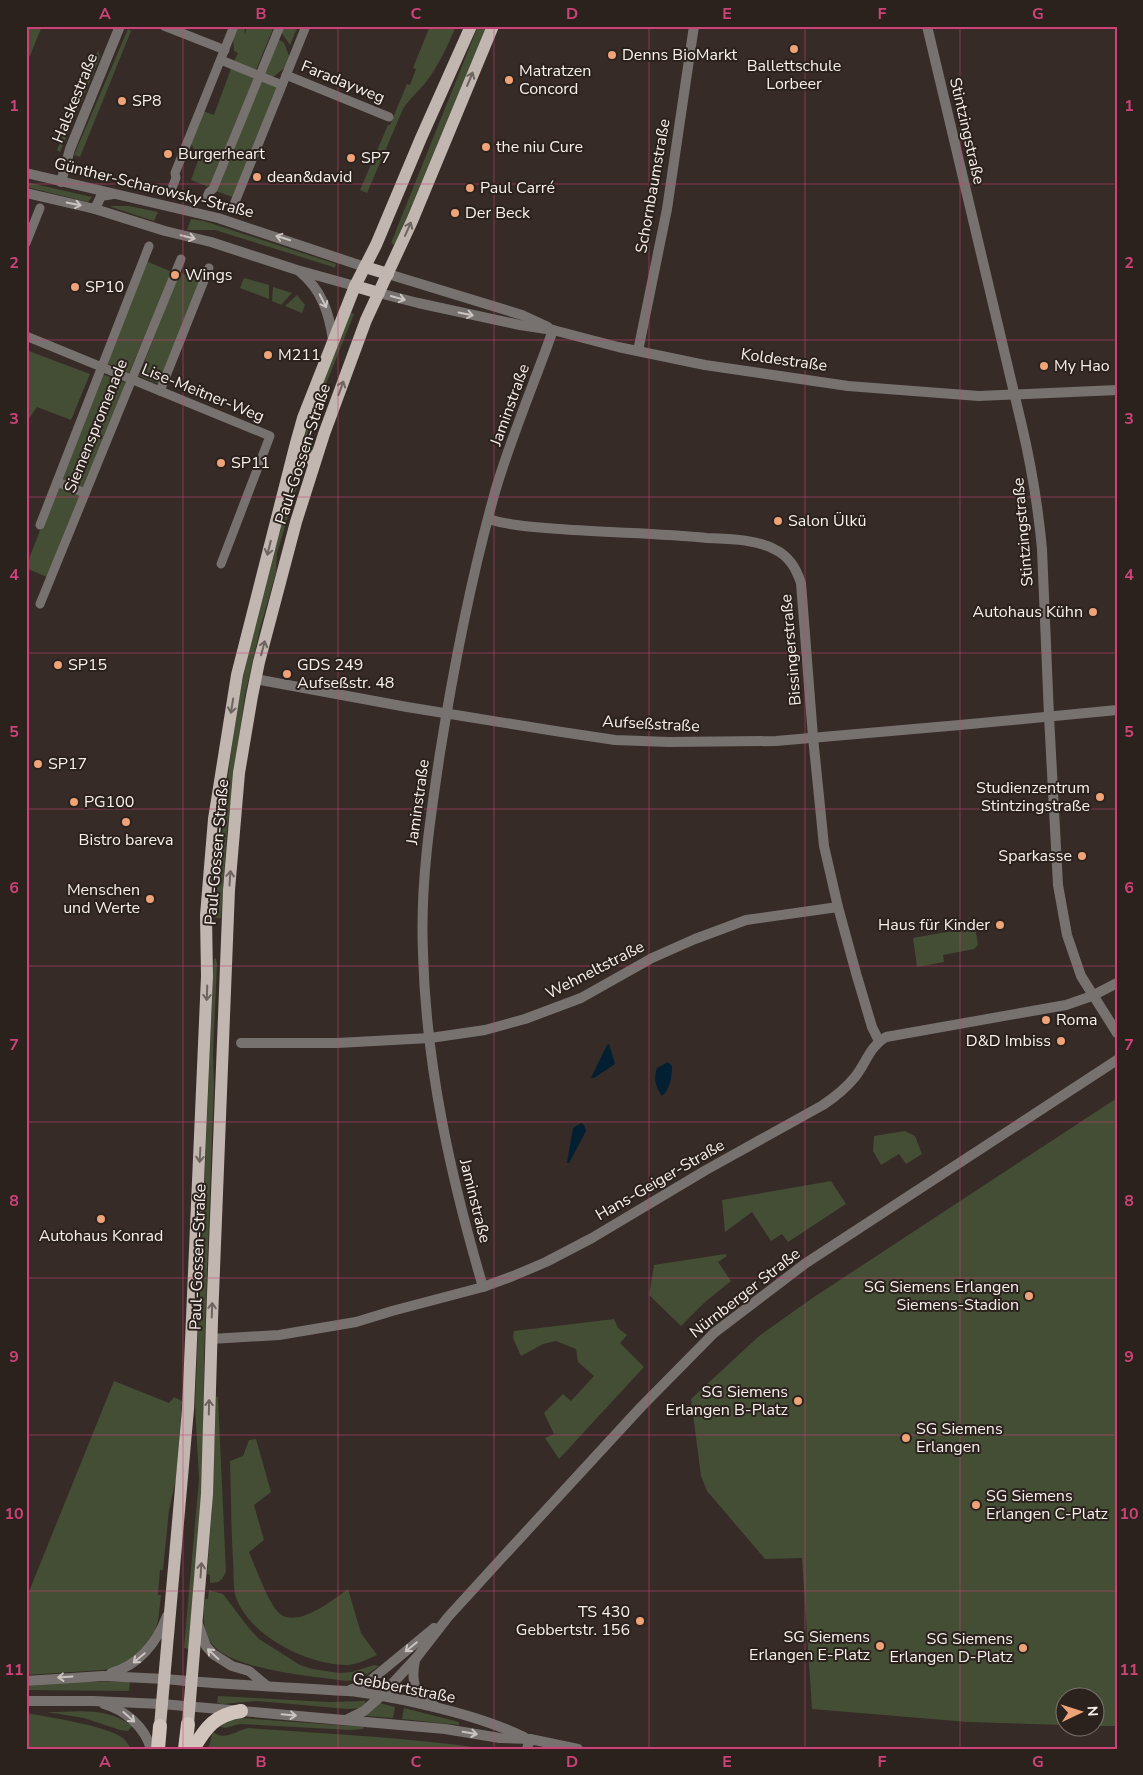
<svg xmlns="http://www.w3.org/2000/svg" width="1143" height="1775" font-family="'Nunito Sans',sans-serif">
<style>
.green{fill:#434e35}
.water{fill:#022031}
.lines{fill:none;stroke-linecap:round;stroke-linejoin:round}
.pedestrian{stroke:#77726f;stroke-width:9}
.minor{stroke:#77726f;stroke-width:10}
.tertiary{stroke:#77726f;stroke-width:10}
.primary{stroke:#c1b6b0;stroke-width:12}
.trunk{stroke:#d0c4bc;stroke-width:14}
.oneway{stroke:#6e645f}
.oneway2{stroke:#cbc4c1}
.grid{fill:none;stroke:#cd4378;stroke-width:1;stroke-opacity:0.55}
.poi-dot{fill:#efa378;stroke:#2b211d;stroke-width:2}
.labels{text-anchor:middle;dominant-baseline:central;stroke-width:4;stroke-linejoin:round;paint-order:stroke}
.poi-label{font-size:16px;fill:#f8f0ed;stroke:#2b211d;text-anchor:start}
.street-label{font-size:16px;fill:#f8f0ed;stroke:#2b211d}
.neatline{fill:none;stroke:#cd4378;stroke-width:2}
.grid-label{font-size:16px;text-anchor:middle;font-weight:bold;fill:#cd4378}
</style>
<rect width="100%" height="100%" fill="#362b26"/>
<g class="green">
<path d="M26,26H42L30,56L26,54Z"/>
<path d="M238,26H244L245,34L247,26H274L256,70L234,61L238,53L234,51L233,39Z"/>
<path d="M284,26H298L290,45L281,32Z"/>
<path d="M430,26H456C448,45 439,65 426,82C419,91 410,98 403,109L367,193L360,190L388,125H390L407,84L410,85L416,69L413,68Z"/>
<path d="M478,26H487L395,245L391,243Z"/>
<path d="M128,29L131,31L80,157L74,155Z"/>
<path d="M278,39L284,43L290,58L287,66L273,77L264,73Z"/>
<path d="M98,50L100,57L60,152L57,150Z"/>
<path d="M232,66L255,76L209,187L191,180L199,158L190,142L203,111L214,115Z"/>
<path d="M261,79L279,87L235,198L216,191Z"/>
<path d="M26,182L92,197L88,202L26,187Z"/>
<path d="M111,206H129L158,212L154,221L111,207Z"/>
<path d="M191,219L204,221L336,264L335,268L330,266L215,230H187Z"/>
<path d="M146,261L172,272L129,373L106,363Z"/>
<path d="M179,272L200,281L159,384L139,376Z"/>
<path d="M244,278L269,285V299L240,288Z"/>
<path d="M273,287L292,293L281,305L272,301Z"/>
<path d="M297,295L305,305L302,313L285,306Z"/>
<path d="M351,313L354,314L318,404L311,430L314,452L300,448L321,387Z"/>
<path d="M26,350L90,374L71,420L37,407L26,423Z"/>
<path d="M102,374L126,383L47,577L26,568V566Z"/>
<path d="M306,457L277,553L276,572L260,629L245,695L227,831L221,918H215C220,848 226,779 237,711C251,626 276,543 298,460Z"/>
<path d="M975,927L978,945L974,949L943,955L944,962L917,967L913,938Z"/>
<path d="M216,958L217,965L213,1054L214,1086L204,1357L203,1479L189,1649L184,1648L199,1479L195,1405L213,976L214,959Z"/>
<path d="M1117,1098V1726H1096V1698H1066L1065,1725L968,1722L812,1709L802,1558L765,1559L707,1491L701,1476L691,1399L759,1336L814,1297Z"/>
<path d="M905,1131L915,1136L922,1154L906,1164L899,1154L881,1165L873,1151L874,1136Z"/>
<path d="M831,1181L846,1204L788,1242L782,1234L771,1241L752,1212L725,1232L722,1200Z"/>
<path d="M725,1254L727,1256L718,1262L731,1281L704,1303L681,1326L649,1295L654,1265Z"/>
<path d="M614,1319L618,1328L627,1335L620,1343L644,1367L559,1459L545,1438L554,1434L544,1413L563,1394L571,1401L594,1376L578,1362L576,1349L556,1341L543,1344L521,1356L513,1338L514,1331Z"/>
<path d="M114,1381L169,1403L174,1397L182,1401L176,1479L169,1510L163,1570H160L158,1595H161L158,1621L155,1630L140,1653L117,1667L103,1670L26,1675V1599Z"/>
<path d="M216,1396L218,1398L226,1572L222,1579L218,1582L210,1583V1575L207,1574L212,1507Z"/>
<path d="M256,1439L271,1492L254,1505L264,1540L249,1552C255,1566 269,1605 280,1614C298,1628 333,1600 348,1589L361,1633L377,1655C368,1659 358,1664 348,1665C309,1666 246,1635 235,1594C233,1584 234,1571 233,1560C231,1527 231,1494 230,1461L243,1456L249,1440Z"/>
<path d="M209,1590L223,1594L248,1627L259,1639L300,1665L312,1669L339,1673L352,1672L374,1665L379,1666L360,1679L347,1681C316,1677 231,1670 212,1644C203,1631 202,1615 205,1599H208Z"/>
<path d="M77,1682H130L129,1691L26,1690V1686Z"/>
<path d="M218,1696L329,1702L365,1701V1705L360,1708L348,1709L257,1701L223,1704L217,1703Z"/>
<path d="M380,1703L395,1707L393,1718L367,1716V1713Z"/>
<path d="M404,1708L459,1722V1725L402,1719Z"/>
<path d="M47,1712C77,1712 107,1706 132,1726L128,1731L120,1730L84,1718Z"/>
<path d="M26,1713C48,1717 109,1726 124,1739C127,1742 129,1746 131,1749H26Z"/>
<path d="M242,1718L364,1727L363,1729L350,1730L240,1724L225,1728L219,1726L225,1722Z"/>
<path d="M248,1728C328,1734 408,1737 487,1749H208L213,1732C225,1741 235,1731 248,1728Z"/>
</g>
<g class="water">
<path d="M609,1044L615,1064L594,1078H591L607,1045Z"/>
<path d="M668,1062L672,1066C672,1077 670,1089 662,1096C656,1088 653,1078 657,1068Z"/>
<path d="M581,1123L584,1125L586,1131L569,1163H567L573,1128Z"/>
</g>
<g class="lines">
<g class="pedestrian">
<path d="M164,26L225,50"/>
<path d="M221,60L282,85"/>
<path d="M286,75L389,117"/>
<path d="M172,188L176,178L175,173L234,26"/>
<path d="M206,199L209,192L213,189L280,26"/>
<path d="M233,207L306,26"/>
<path d="M26,243L40,208"/>
<path d="M26,336L270,436L221,564"/>
<path d="M160,391L209,268"/>
<path d="M57,482L85,493"/>
<path d="M40,525L149,246"/>
<path d="M40,604L181,259"/>
</g>
<g class="minor">
<path d="M927,26L1021,422C1031,464 1038,506 1042,549L1049,716L1058,885L1067,935L1081,976L1117,1033"/>
<path d="M61,182L70,149L120,26"/>
<path d="M638,351L667,209L694,26"/>
<path d="M488,519C511,526 536,527 560,529C609,533 658,533 707,538C729,539 755,539 774,549C789,556 796,568 801,583L813,737L824,846L838,907L856,973L872,1027L879,1041"/>
<path d="M255,679L407,707L555,731L615,740L669,742L776,741L960,725L1117,710"/>
<path d="M241,1043H337L430,1038L485,1030L525,1019L581,998L652,958L695,939L746,920L838,907"/>
<path d="M483,1287C451,1178 426,1067 423,953C420,885 430,819 440,753C454,665 471,578 495,492C511,437 534,384 553,330"/>
<path d="M211,1339L279,1335L356,1322L392,1311L483,1287L513,1276L546,1262L592,1238L706,1170L823,1105C835,1097 846,1088 855,1077C866,1063 870,1046 886,1037L1066,1005L1092,996L1117,983"/>
<path d="M111,1673C139,1665 157,1642 167,1616"/>
<path d="M26,1681L103,1676L165,1679"/>
<path d="M26,1701H93L162,1704"/>
<path d="M104,1704C125,1710 145,1727 151,1749"/>
</g>
<g class="tertiary">
<path d="M26,173L218,218L365,267"/>
<path d="M26,193L95,209L165,231L211,242L297,270L355,286"/>
<path d="M95,209L101,196L113,194"/>
<path d="M300,272C322,290 329,313 333,340"/>
<path d="M388,274L522,315L548,327"/>
<path d="M379,293L418,303L520,325L553,330L618,347L705,365L848,386L979,396L1117,390"/>
<path d="M198,1624L206,1646L213,1654L232,1666L249,1671L267,1686"/>
<path d="M415,1660C411,1681 413,1694 434,1705"/>
<path d="M165,1679C226,1685 287,1687 347,1691C366,1692 385,1697 404,1700C445,1709 486,1719 524,1737"/>
<path d="M350,1690L366,1684L434,1628"/>
<path d="M162,1704L445,1729L500,1738L530,1739L578,1749"/>
<path d="M346,1720L364,1711L381,1696L417,1657L448,1617L500,1560L641,1407L714,1333L806,1263L1117,1060"/>
<path d="M527,1749L530,1739"/>
</g>
<g class="primary">
<path d="M365,267L388,274"/>
<path d="M355,286L379,293"/>
<path d="M292,462C298,456 302,451 311,456L314,464"/>
<path d="M188,1724L207,1494L212,1320L229,890L239,773L252,696L259,662L296,522L324,434L366,320L412,221L493,26"/>
<path d="M160,1726L188,1409L207,976L206,915L214,819L237,675L296,443L303,418L355,286L376,245L421,138L471,26"/>
</g>
<g class="trunk">
<path d="M158,1749L160,1726"/>
<path d="M185,1749L188,1724"/>
<path d="M193,1749C206,1727 215,1715 241,1711"/>
</g>
</g>
<defs><path id="oneway-shaft" d="M-6 0H5M1.5-3L5.5 0L1.5 3" fill="none" stroke-width="1.6" stroke-linecap="round" stroke-linejoin="round" transform="scale(1.25)"/></defs>
<g class="oneway">
<use href="#oneway-shaft" transform="translate(470 79) rotate(-67)"/>
<use href="#oneway-shaft" transform="translate(408 229) rotate(-66)"/>
<use href="#oneway-shaft" transform="translate(341 388) rotate(-70)"/>
<use href="#oneway-shaft" transform="translate(269 548) rotate(104)"/>
<use href="#oneway-shaft" transform="translate(263 648) rotate(-75)"/>
<use href="#oneway-shaft" transform="translate(232 706) rotate(99)"/>
<use href="#oneway-shaft" transform="translate(230 878) rotate(-86)"/>
<use href="#oneway-shaft" transform="translate(207 993) rotate(92)"/>
<use href="#oneway-shaft" transform="translate(200 1155) rotate(93)"/>
<use href="#oneway-shaft" transform="translate(212 1310) rotate(-88)"/>
<use href="#oneway-shaft" transform="translate(209 1407) rotate(-89)"/>
<use href="#oneway-shaft" transform="translate(201 1570) rotate(-86)"/>
</g>
<g class="oneway2">
<use href="#oneway-shaft" transform="translate(74 204) rotate(12)"/>
<use href="#oneway-shaft" transform="translate(188 237) rotate(13)"/>
<use href="#oneway-shaft" transform="translate(283 238) rotate(-162)"/>
<use href="#oneway-shaft" transform="translate(398 298) rotate(15)"/>
<use href="#oneway-shaft" transform="translate(323 301) rotate(63)"/>
<use href="#oneway-shaft" transform="translate(466 314) rotate(12)"/>
<use href="#oneway-shaft" transform="translate(411 1647) rotate(141)"/>
<use href="#oneway-shaft" transform="translate(213 1654) rotate(-137)"/>
<use href="#oneway-shaft" transform="translate(139 1658) rotate(140)"/>
<use href="#oneway-shaft" transform="translate(65 1677) rotate(176)"/>
<use href="#oneway-shaft" transform="translate(289 1715) rotate(5)"/>
<use href="#oneway-shaft" transform="translate(129 1717) rotate(41)"/>
<use href="#oneway-shaft" transform="translate(470 1733) rotate(9)"/>
</g>
<path class="grid" d="M183,26V1749M338,26V1749M494,26V1749M649,26V1749M805,26V1749M960,26V1749M26,184H1117M26,340H1117M26,497H1117M26,653H1117M26,809H1117M26,966H1117M26,1122H1117M26,1278H1117M26,1435H1117M26,1591H1117"/>
<g class="poi-dot">
<circle cx="794" cy="49" r="5"/>
<circle cx="612" cy="55" r="5"/>
<circle cx="509" cy="80" r="5"/>
<circle cx="122" cy="101" r="5"/>
<circle cx="486" cy="147" r="5"/>
<circle cx="168" cy="154" r="5"/>
<circle cx="351" cy="158" r="5"/>
<circle cx="257" cy="177" r="5"/>
<circle cx="470" cy="188" r="5"/>
<circle cx="455" cy="213" r="5"/>
<circle cx="175" cy="275" r="5"/>
<circle cx="75" cy="287" r="5"/>
<circle cx="268" cy="355" r="5"/>
<circle cx="1044" cy="366" r="5"/>
<circle cx="221" cy="463" r="5"/>
<circle cx="778" cy="521" r="5"/>
<circle cx="1093" cy="612" r="5"/>
<circle cx="58" cy="665" r="5"/>
<circle cx="287" cy="674" r="5"/>
<circle cx="38" cy="764" r="5"/>
<circle cx="1100" cy="797" r="5"/>
<circle cx="74" cy="802" r="5"/>
<circle cx="126" cy="822" r="5"/>
<circle cx="1082" cy="856" r="5"/>
<circle cx="150" cy="899" r="5"/>
<circle cx="1000" cy="925" r="5"/>
<circle cx="1046" cy="1020" r="5"/>
<circle cx="1061" cy="1041" r="5"/>
<circle cx="101" cy="1219" r="5"/>
<circle cx="1029" cy="1296" r="5"/>
<circle cx="798" cy="1401" r="5"/>
<circle cx="906" cy="1438" r="5"/>
<circle cx="976" cy="1505" r="5"/>
<circle cx="640" cy="1621" r="5"/>
<circle cx="880" cy="1646" r="5"/>
<circle cx="1023" cy="1648" r="5"/>
</g>
<g class="labels">
<g class="poi-label">
<text x="622" y="55">Denns BioMarkt</text>
<text x="794" y="66" text-anchor="middle">Ballettschule<tspan x="794" dy="18">Lorbeer</tspan></text>
<text x="519" y="71">Matratzen<tspan x="519" dy="18">Concord</tspan></text>
<text x="132" y="101">SP8</text>
<text x="496" y="147">the niu Cure</text>
<text x="178" y="154">Burgerheart</text>
<text x="361" y="158">SP7</text>
<text x="267" y="177">dean&amp;david</text>
<text x="480" y="188">Paul Carré</text>
<text x="465" y="213">Der Beck</text>
<text x="185" y="275">Wings</text>
<text x="85" y="287">SP10</text>
<text x="278" y="355">M211</text>
<text x="1054" y="366">My Hao</text>
<text x="231" y="463">SP11</text>
<text x="788" y="521">Salon Ülkü</text>
<text x="1083" y="612" text-anchor="end">Autohaus Kühn</text>
<text x="68" y="665">SP15</text>
<text x="297" y="665">GDS 249<tspan x="297" dy="18">Aufseßstr. 48</tspan></text>
<text x="48" y="764">SP17</text>
<text x="1090" y="788" text-anchor="end">Studienzentrum<tspan x="1090" dy="18">Stintzingstraße</tspan></text>
<text x="84" y="802">PG100</text>
<text x="126" y="840" text-anchor="middle">Bistro bareva</text>
<text x="1072" y="856" text-anchor="end">Sparkasse</text>
<text x="140" y="890" text-anchor="end">Menschen<tspan x="140" dy="18">und Werte</tspan></text>
<text x="990" y="925" text-anchor="end">Haus für Kinder</text>
<text x="1056" y="1020">Roma</text>
<text x="1051" y="1041" text-anchor="end">D&amp;D Imbiss</text>
<text x="101" y="1236" text-anchor="middle">Autohaus Konrad</text>
<text x="1019" y="1287" text-anchor="end">SG Siemens Erlangen<tspan x="1019" dy="18">Siemens-Stadion</tspan></text>
<text x="788" y="1392" text-anchor="end">SG Siemens<tspan x="788" dy="18">Erlangen B-Platz</tspan></text>
<text x="916" y="1429">SG Siemens<tspan x="916" dy="18">Erlangen</tspan></text>
<text x="986" y="1496">SG Siemens<tspan x="986" dy="18">Erlangen C-Platz</tspan></text>
<text x="630" y="1612" text-anchor="end">TS 430<tspan x="630" dy="18">Gebbertstr. 156</tspan></text>
<text x="870" y="1637" text-anchor="end">SG Siemens<tspan x="870" dy="18">Erlangen E-Platz</tspan></text>
<text x="1013" y="1639" text-anchor="end">SG Siemens<tspan x="1013" dy="18">Erlangen D-Platz</tspan></text>
</g>
<g class="street-label">
<text transform="translate(343 82) rotate(22)">Faradayweg</text>
<text transform="translate(75 98) rotate(-68)">Halskestraße</text>
<text transform="translate(967 131) rotate(77)">Stintzingstraße</text>
<text transform="translate(653 186) rotate(-80)">Schornbaumstraße</text>
<text transform="translate(154 188) rotate(14)">Günther-Scharowsky-Straße</text>
<text transform="translate(784 360) rotate(8)">Koldestraße</text>
<text transform="translate(203 393) rotate(22)">Lise-Meitner-Weg</text>
<text transform="translate(510 405) rotate(-70)">Jaminstraße</text>
<text transform="translate(96 426) rotate(-68)">Siemenspromenade</text>
<text transform="translate(303 454) rotate(-72)">Paul-Gossen-Straße</text>
<text transform="translate(1023 532) rotate(-95)">Stintzingstraße</text>
<text transform="translate(791 650) rotate(-95)">Bissingerstraße</text>
<text transform="translate(651 724) rotate(3)">Aufseßstraße</text>
<text transform="translate(418 802) rotate(-82)">Jaminstraße</text>
<text transform="translate(217 852) rotate(-85)">Paul-Gossen-Straße</text>
<text transform="translate(595 970) rotate(-27)">Wehneltstraße</text>
<text transform="translate(660 1180) rotate(-30)">Hans-Geiger-Straße</text>
<text transform="translate(475 1201) rotate(76)">Jaminstraße</text>
<text transform="translate(198 1257) rotate(-88)">Paul-Gossen-Straße</text>
<text transform="translate(745 1293) rotate(-38)">Nürnberger Straße</text>
<text transform="translate(404 1688) rotate(11)">Gebbertstraße</text>
</g>
</g>
<rect width="1143" height="1775" fill="none" stroke="#2b211d" stroke-width="55"/>
<g transform="translate(1080 1712) rotate(86)"><circle r="24" fill="#2b211d" stroke="#7d7470"/>
<path d="M0-4L9 19L0 12L-9 19Z" fill="#efa378"/>
<text y="-8" font-size="14" font-weight="bold" text-anchor="middle" fill="#f8f0ed">N</text>
</g>
<rect x="28" y="28" width="1088" height="1720" class="neatline"/>
<g class="grid-label">
<text x="105" y="19">A</text>
<text x="261" y="19">B</text>
<text x="416" y="19">C</text>
<text x="572" y="19">D</text>
<text x="727" y="19">E</text>
<text x="882" y="19">F</text>
<text x="1038" y="19">G</text>
<text x="14" y="111">1</text>
<text x="1129" y="111">1</text>
<text x="14" y="268">2</text>
<text x="1129" y="268">2</text>
<text x="14" y="424">3</text>
<text x="1129" y="424">3</text>
<text x="14" y="580">4</text>
<text x="1129" y="580">4</text>
<text x="14" y="737">5</text>
<text x="1129" y="737">5</text>
<text x="14" y="893">6</text>
<text x="1129" y="893">6</text>
<text x="14" y="1050">7</text>
<text x="1129" y="1050">7</text>
<text x="14" y="1206">8</text>
<text x="1129" y="1206">8</text>
<text x="14" y="1362">9</text>
<text x="1129" y="1362">9</text>
<text x="14" y="1519">10</text>
<text x="1129" y="1519">10</text>
<text x="14" y="1675">11</text>
<text x="1129" y="1675">11</text>
<text x="105" y="1767">A</text>
<text x="261" y="1767">B</text>
<text x="416" y="1767">C</text>
<text x="572" y="1767">D</text>
<text x="727" y="1767">E</text>
<text x="882" y="1767">F</text>
<text x="1038" y="1767">G</text>
</g>
</svg>
